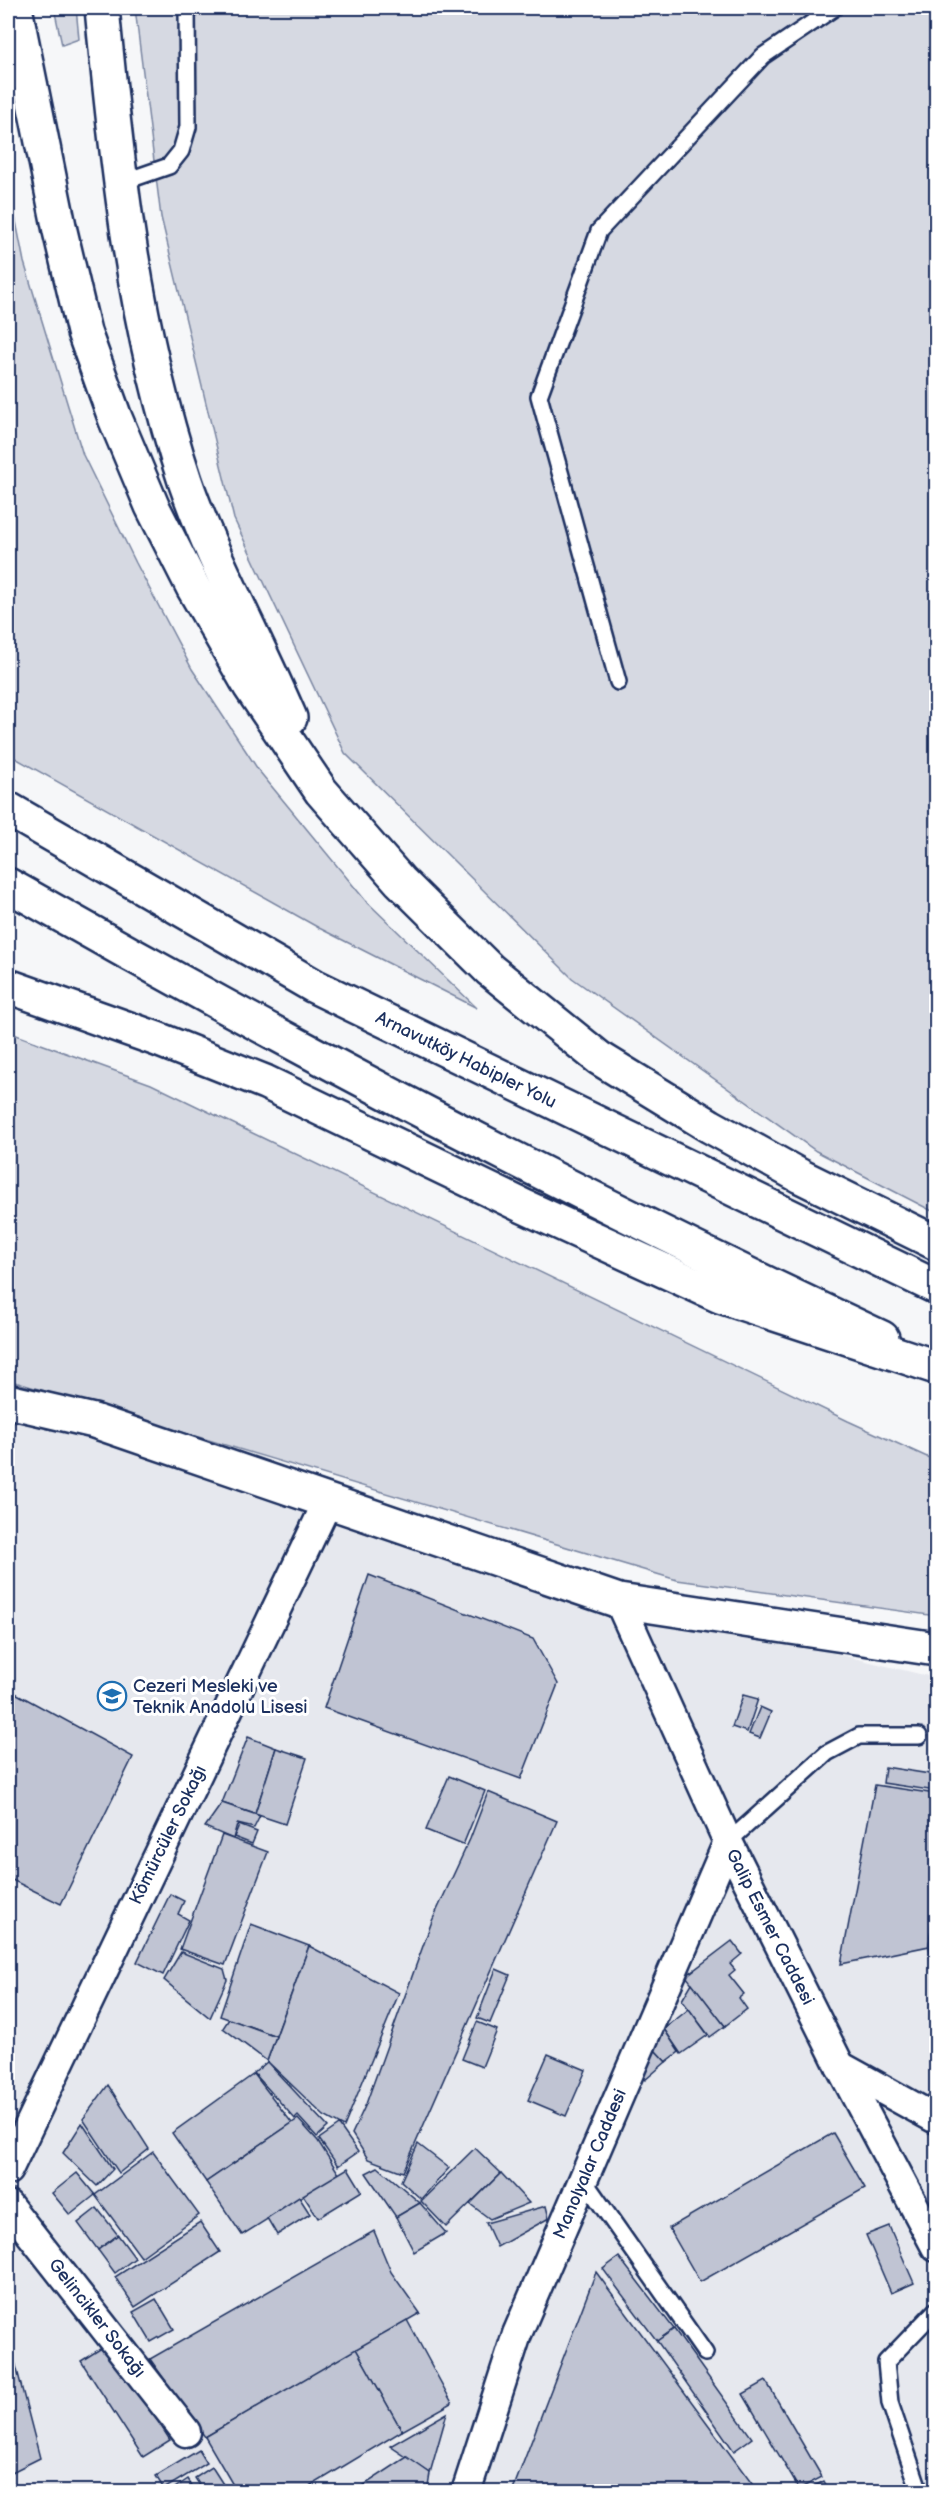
<svg xmlns="http://www.w3.org/2000/svg" width="944" height="2499" font-family="'Balsamiq Sans',sans-serif">
<style>
.built{fill:#e6e8ee}
.green{fill:#d6d9e2;stroke:#7884a0;stroke-width:1.5}
.building{fill:#c0c4d3;stroke:#1b2f5e;stroke-width:1.5}
.lines{fill:none;stroke-linecap:round;stroke-linejoin:round}
.service-casing{stroke:#1b2f5e;stroke-width:20}
.minor-casing{stroke:#1b2f5e;stroke-width:33}
.tertiary-casing{stroke:#1b2f5e;stroke-width:38}
.trunk-casing{stroke:#1b2f5e;stroke-width:38}
.motorway-casing{stroke:#1b2f5e;stroke-width:38}
.service{stroke:#fff;stroke-width:15}
.minor{stroke:#fff;stroke-width:28}
.tertiary{stroke:#fff;stroke-width:33}
.trunk{stroke:#fff;stroke-width:33}
.motorway{stroke:#fff;stroke-width:33}
.labels{text-anchor:middle;dominant-baseline:central;stroke-width:6;stroke-linejoin:round;paint-order:stroke}
.street-label{font-size:18px;fill:#1b2f5e;stroke:#fff}
.poi-label{font-size:18px;fill:#1b2f5e;stroke:#fff;text-anchor:start}
</style>
<rect width="100%" height="100%" fill="#f6f7f9"/>
<filter id="ink" filterUnits="userSpaceOnUse"><feTurbulence type="fractalNoise" baseFrequency=".0167" numOctaves="2"/><feDisplacementMap in="SourceGraphic" scale="12" xChannelSelector="R" yChannelSelector="G"/><feConvolveMatrix kernelMatrix="1 2 1 2 8 2 1 2 1" color-interpolation-filters="sRGB"/></filter>
<g filter="url(#ink)">
<path class="built" d="M8,1401L619,1601L936,1678V2491H8Z"/>
<g class="green">
<path d="M54,8H76L79,39L62,45Z"/>
<path d="M135,8H936V1213L816,1151L572,978L345,753L234,519L161,217Z"/>
<path d="M8,181L24,262L83,455L136,563L192,669L259,771L365,900L477,1008L319,928L8,754Z"/>
<path d="M8,1032L151,1084L848,1421L936,1461V1616L677,1580L8,1380Z"/>
</g>
<g class="building">
<path d="M369,1575L533,1639L558,1684L521,1779L324,1708Z"/>
<path d="M8,1689L133,1757L61,1904L8,1878Z"/>
<path d="M743,1695L758,1699L747,1732L732,1727Z"/>
<path d="M760,1707L771,1712L760,1738L749,1734Z"/>
<path d="M248,1737L276,1748L255,1814L222,1803Z"/>
<path d="M276,1748L307,1758L285,1824L255,1814Z"/>
<path d="M885,1767L936,1775V1791L883,1783Z"/>
<path d="M449,1776L485,1791L463,1845L426,1830Z"/>
<path d="M875,1785L936,1794V1884L929,1946L841,1964Z"/>
<path d="M488,1792L557,1821L403,2172L368,2159L352,2134L366,2104L432,1921L470,1839Z"/>
<path d="M222,1803L260,1816L254,1828L237,1824L233,1839L205,1827Z"/>
<path d="M239,1825L257,1832L252,1844L234,1837Z"/>
<path d="M222,1835L268,1852L225,1965L180,1949Z"/>
<path d="M936,1884V1990L929,1946Z"/>
<path d="M170,1894L184,1901L178,1914L189,1920L163,1975L137,1962Z"/>
<path d="M251,1924L309,1946L276,2036L220,2016Z"/>
<path d="M732,1941L742,1954L730,1964L735,1970L729,1975L744,1994L739,1998L747,2009L725,2026L686,1976Z"/>
<path d="M309,1946L399,1993L344,2127L324,2116L267,2061Z"/>
<path d="M181,1952L224,1969L227,1980L210,2018L164,1980Z"/>
<path d="M496,1969L510,1975L490,2023L477,2018Z"/>
<path d="M692,1983L725,2026L710,2037L682,2000Z"/>
<path d="M689,2009L708,2035L681,2054L664,2029Z"/>
<path d="M229,2019L276,2036L267,2061L223,2028Z"/>
<path d="M477,2022L497,2030L482,2067L462,2059Z"/>
<path d="M664,2029L679,2052L666,2062L652,2047Z"/>
<path d="M652,2047L666,2062L645,2080L636,2071Z"/>
<path d="M548,2054L586,2070L566,2116L528,2100Z"/>
<path d="M267,2062L328,2127L317,2137L298,2116L295,2119L254,2073Z"/>
<path d="M254,2074L292,2123L206,2182L172,2133Z"/>
<path d="M108,2085L149,2149L119,2173L83,2119Z"/>
<path d="M298,2119L318,2141L339,2174L242,2235L206,2182Z"/>
<path d="M82,2123L113,2169L97,2186L63,2153Z"/>
<path d="M339,2125L358,2152L338,2166L319,2139Z"/>
<path d="M833,2133L865,2188L700,2282L669,2228Z"/>
<path d="M418,2144L449,2168L421,2199L401,2181Z"/>
<path d="M475,2148L501,2173L446,2227L421,2201Z"/>
<path d="M153,2152L199,2215L141,2257L95,2195Z"/>
<path d="M378,2167L420,2203L396,2217L366,2173Z"/>
<path d="M348,2168L362,2191L318,2218L303,2195Z"/>
<path d="M77,2173L95,2195L70,2215L52,2193Z"/>
<path d="M501,2173L529,2203L490,2219L470,2204Z"/>
<path d="M299,2197L310,2214L277,2235L267,2218Z"/>
<path d="M420,2203L446,2233L414,2252L396,2217Z"/>
<path d="M546,2206L549,2218L497,2247L486,2223Z"/>
<path d="M97,2208L118,2235L98,2250L78,2223Z"/>
<path d="M200,2222L220,2252L135,2307L115,2277Z"/>
<path d="M889,2226L914,2283L891,2293L866,2235Z"/>
<path d="M374,2231L391,2272L420,2313L205,2437L150,2359Z"/>
<path d="M118,2235L135,2258L115,2273L98,2250Z"/>
<path d="M619,2257L674,2329L657,2341L603,2269Z"/>
<path d="M596,2272L758,2492H512Z"/>
<path d="M156,2299L174,2329L151,2342L133,2312Z"/>
<path d="M407,2320L452,2403L402,2431L356,2349Z"/>
<path d="M674,2329L752,2438L734,2451L657,2341Z"/>
<path d="M8,2335L40,2458L8,2474Z"/>
<path d="M108,2344L170,2440L143,2457L81,2361Z"/>
<path d="M356,2349L402,2431L301,2492H237L205,2437Z"/>
<path d="M766,2381L822,2477L799,2489L743,2394Z"/>
<path d="M447,2413L430,2473L390,2446Z"/>
<path d="M199,2450L207,2463L164,2489L156,2476Z"/>
<path d="M407,2457L430,2473L427,2492H359L358,2489Z"/>
<path d="M212,2467L228,2492H204L195,2478Z"/>
<path d="M188,2479L196,2492H169Z"/>
<path d="M824,2481L830,2492H803Z"/>
</g>
<g class="lines">
<g class="service-casing">
<g id="service">
<path d="M120,183L169,166L181,151L188,127L187,8"/>
<path d="M618,682L539,396L599,231L763,56L834,8"/>
<path d="M728,1842L827,1753L859,1736H919"/>
<path d="M583,2179L705,2353"/>
<path d="M920,2492L890,2403L886,2362L936,2310"/>
</g>
</g>
<g class="minor-casing">
<g id="minor">
<path d="M619,1601L728,1842L840,2066L936,2247"/>
<path d="M840,2066L936,2119"/>
<path d="M8,2170L328,1501"/>
<path d="M8,2205L186,2432"/>
<path d="M466,2492L517,2334L728,1842"/>
</g>
</g>
<g class="tertiary-casing">
<path id="tertiary" d="M8,1401L94,1421L619,1601L936,1649"/>
</g>
<g class="trunk-casing">
<g id="trunk">
<path d="M8,809L314,986L936,1287"/>
<path d="M8,885C293,1048 584,1199 882,1338"/>
</g>
</g>
<g class="motorway-casing">
<g id="motorway">
<path d="M15,8L60,231L84,332L115,418L152,506L193,587L250,686L321,791L400,881L490,970L599,1058L710,1126L800,1176L936,1243"/>
<path d="M102,8C117,167 134,328 185,481C213,562 256,638 290,718"/>
<path d="M8,986L157,1039L265,1082L523,1206L720,1296L936,1367"/>
</g>
</g>
<use href="#service" class="service"/>
<use href="#minor" class="minor"/>
<use href="#tertiary" class="tertiary"/>
<use href="#trunk" class="trunk"/>
<use href="#motorway" class="motorway"/>
</g>
</g>
<defs>
<g id="school-ring" transform="scale(1.5)"><circle r="9.5" fill="#fff" stroke="#1f6fb2" stroke-width="1.5"/><path d="M0-5L7-2L0 1L-7-2ZM-4 1L0 2.5L4 1V4Q0 6-4 4Z" fill="#1f6fb2"/></g>
</defs>
<g fill-rule="evenodd">
<use href="#school-ring" x="112" y="1696"/>
</g>
<g class="labels">
<g class="street-label">
<text transform="translate(466 1060) rotate(26)">Arnavutköy Habipler Yolu</text>
<text transform="translate(168 1835) rotate(-64)">Kömürcüler Sokağı</text>
<text transform="translate(770 1927) rotate(63)">Galip Esmer Caddesi</text>
<text transform="translate(590 2164) rotate(-67)">Manolyalar Caddesi</text>
<text transform="translate(97 2318) rotate(52)">Gelincikler Sokağı</text>
</g>
<g class="poi-label">
<text x="133" y="1686">Cezeri Mesleki ve<tspan x="133" dy="21">Teknik Anadolu Lisesi</tspan></text>
</g>
</g>
<rect width="944" height="2499" fill="none" stroke="#fff" stroke-width="30"/>
<rect x="15" y="15" width="914" height="2469" fill="none" stroke="#1b2f5e" stroke-width="2" filter="url(#ink)"/>
</svg>
